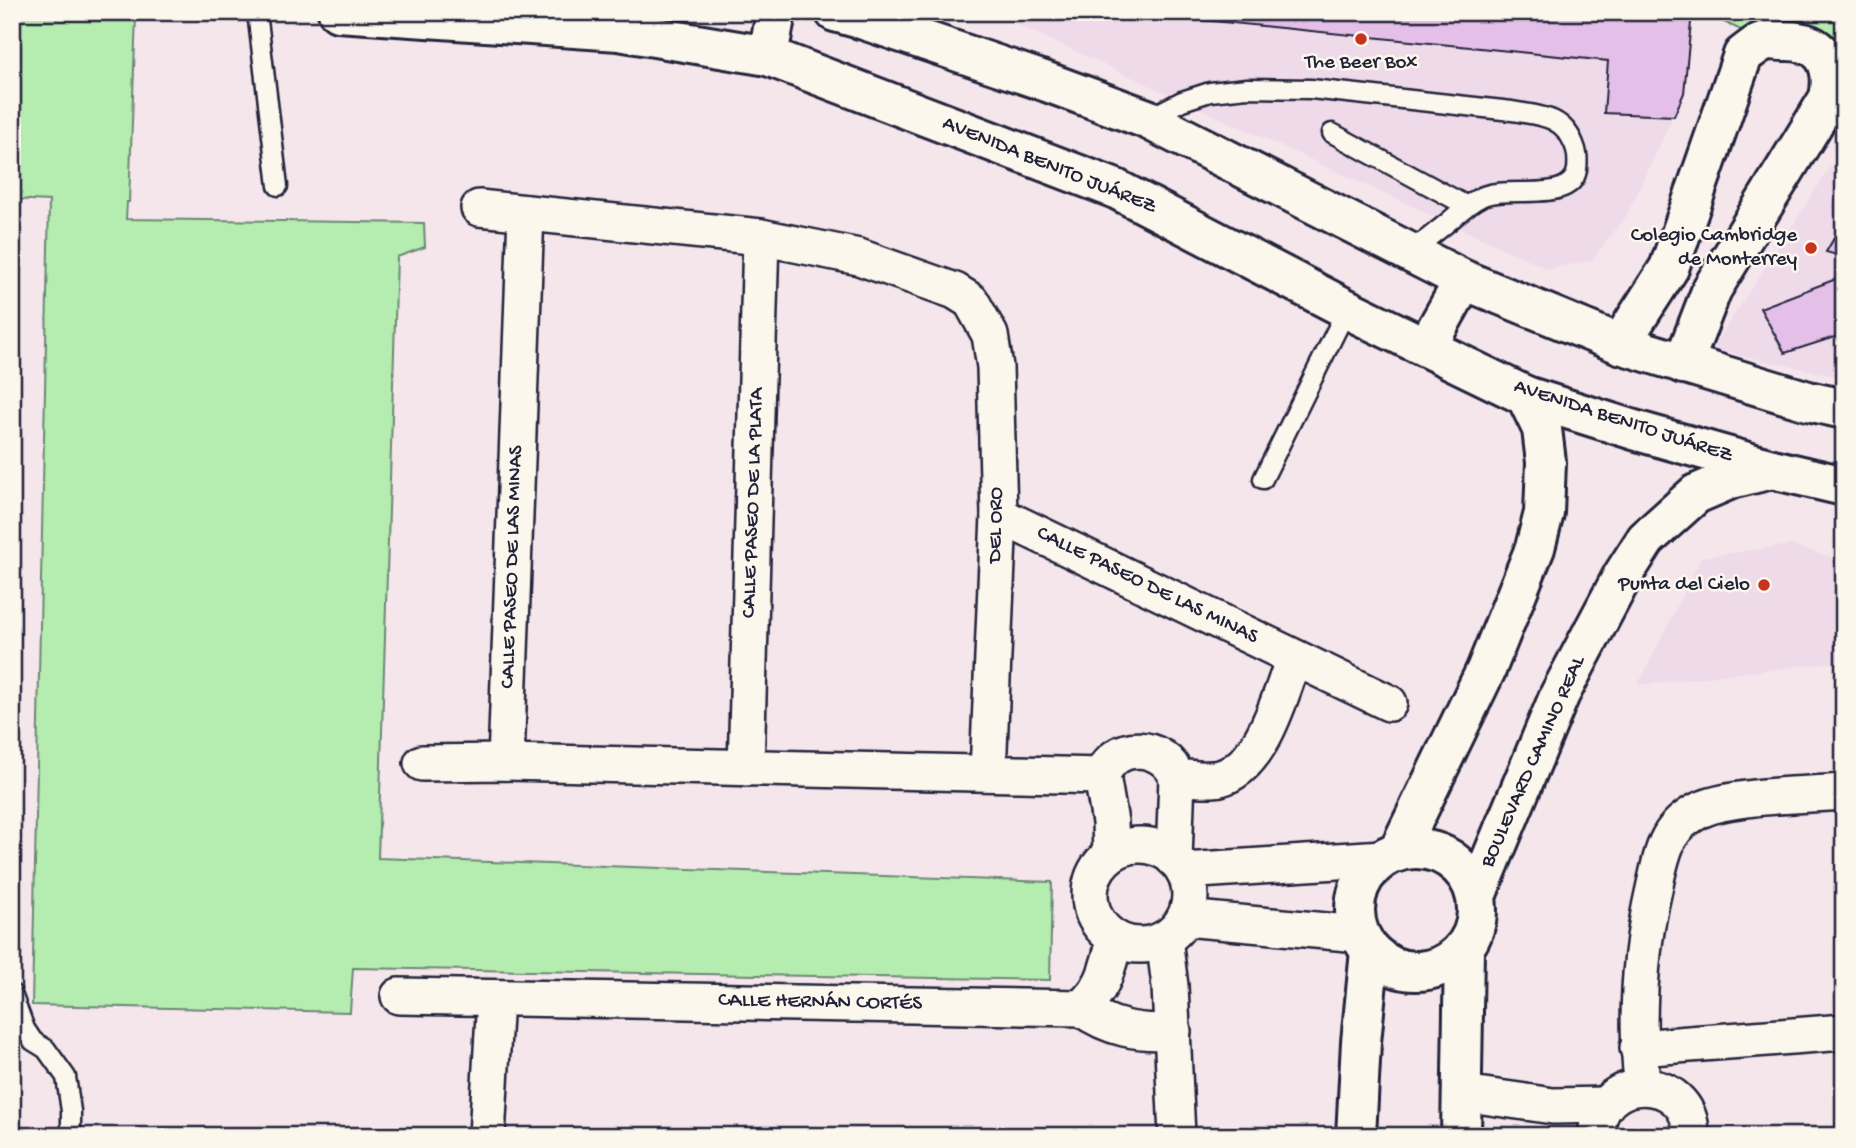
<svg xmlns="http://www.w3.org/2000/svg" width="1856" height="1148" font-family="'Gochi Hand',sans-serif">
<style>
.built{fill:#efdaea}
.green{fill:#b5ecaf;stroke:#6c8775;stroke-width:2}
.building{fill:#e4bfe8;stroke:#22223b;stroke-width:2}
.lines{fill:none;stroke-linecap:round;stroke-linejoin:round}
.service-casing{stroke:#22223b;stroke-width:23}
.minor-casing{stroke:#22223b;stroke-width:40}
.tertiary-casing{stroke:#22223b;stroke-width:44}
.secondary-casing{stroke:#22223b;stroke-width:44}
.service{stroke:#fbf7ec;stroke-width:18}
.minor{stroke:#fbf7ec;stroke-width:35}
.tertiary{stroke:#fbf7ec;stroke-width:38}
.secondary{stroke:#fbf7ec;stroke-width:38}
.poi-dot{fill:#c8321e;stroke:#fbf7ec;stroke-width:2.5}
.labels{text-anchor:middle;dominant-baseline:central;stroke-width:5;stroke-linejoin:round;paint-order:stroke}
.poi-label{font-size:21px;fill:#22223b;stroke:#fbf7ec;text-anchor:end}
.street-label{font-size:21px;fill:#22223b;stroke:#fbf7ec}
</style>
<rect width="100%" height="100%" fill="#f4e6eb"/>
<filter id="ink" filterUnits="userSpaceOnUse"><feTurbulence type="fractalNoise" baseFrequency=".0143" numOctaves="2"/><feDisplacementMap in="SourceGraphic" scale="14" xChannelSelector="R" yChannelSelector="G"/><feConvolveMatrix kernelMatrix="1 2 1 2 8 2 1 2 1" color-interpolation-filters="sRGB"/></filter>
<g filter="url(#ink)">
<g class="built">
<path d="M990,12H1692L1684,93L1627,215L1592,260L1548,269Z"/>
<path d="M1844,146V378L1712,349Z"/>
<path d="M1791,545L1844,561V661L1638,685L1701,557Z"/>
</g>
<g class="green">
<path d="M12,12H127L136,16L129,202H127L126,219L424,223L425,247L397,257L378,858L1052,882L1050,980L353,968L350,1012L32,1005L49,201L12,199Z"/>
<path d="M1703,12H1844V79Z"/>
</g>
<g class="building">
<path d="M1123,12H1692L1684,93L1674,116L1604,113L1608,61Z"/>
<path d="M1844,221V257L1826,252Z"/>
<path d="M1844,276V334L1785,353L1760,308Z"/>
</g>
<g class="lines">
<g class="service-casing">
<g id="service">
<path d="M257,12L278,186"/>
<path d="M1147,119L1182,101L1210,92L1247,88L1311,89L1512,111C1540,116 1562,115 1574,144C1578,153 1578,160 1577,170C1571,205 1506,184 1481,197C1468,203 1458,214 1447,223C1435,233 1422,243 1409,252"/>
<path d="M1332,133L1467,206"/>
<path d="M1263,479L1347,309"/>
<path d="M12,994L25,1029L33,1041L46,1049L66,1077L71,1111V1136"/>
</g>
</g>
<g class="minor-casing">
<g id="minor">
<path d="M479,208L761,237L859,257L955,291L971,301L990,335L995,367L999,515L988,773"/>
<path d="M999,515L1389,703"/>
<path d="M506,762L526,213"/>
<path d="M422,763L506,762L1102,776C1114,740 1164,743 1177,777C1190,778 1207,781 1220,778C1262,767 1281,694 1294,658"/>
<path d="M746,768L761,237"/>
<path d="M1102,776L1110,822L1111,854"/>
<circle cx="1140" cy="895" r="50"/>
<path d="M1174,859L1177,777"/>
<path d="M1184,871L1383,858"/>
<path d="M1185,918L1359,934"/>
<path d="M1164,939L1170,986L1177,1136"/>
<path d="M399,996L1081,1008C1109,1028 1138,1034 1173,1031"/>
<path d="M1081,1008C1105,987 1107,969 1115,939"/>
<path d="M1638,1048L1844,1032"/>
<path d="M1642,1086C1636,1020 1639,954 1654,889C1658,872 1661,853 1669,838C1676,825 1688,816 1700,810C1731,795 1808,795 1844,792"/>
<path d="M1463,1093L1553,1106L1605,1105"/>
<path d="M487,1136L495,998"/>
<path d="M1597,1136C1594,1072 1692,1070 1691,1136"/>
</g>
</g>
<g class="tertiary-casing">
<g id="tertiary">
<path d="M1620,344L1669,268L1743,55C1749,51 1755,45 1762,42C1768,39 1777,41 1784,41C1821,40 1836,62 1829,98L1712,289L1683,364"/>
<circle cx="1416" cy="910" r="61"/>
<path d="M1398,852L1486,670L1535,548L1544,513L1546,462L1542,429L1526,396"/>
<path d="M1476,896L1560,694L1623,575L1646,539L1696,494L1731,479L1772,469"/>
<path d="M1356,1136L1361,1042L1370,951"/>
<path d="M1461,1136L1464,949"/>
</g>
</g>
<g class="secondary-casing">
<g id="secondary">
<path d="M338,12L619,31L768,56L1116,189L1347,309L1526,396L1634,430L1772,469L1844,486"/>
<path d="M835,12L864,20L1047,82L1147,119L1464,280L1620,344L1808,401L1844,409"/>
<path d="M768,56L776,12"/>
<path d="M1427,346L1464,280"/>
</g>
</g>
<use href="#service" class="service"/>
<use href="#minor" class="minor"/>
<use href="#tertiary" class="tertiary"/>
<use href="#secondary" class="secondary"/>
</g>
</g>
<g class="poi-dot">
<circle cx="1361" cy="39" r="7"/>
<circle cx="1811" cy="248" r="7"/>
<circle cx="1764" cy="585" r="7"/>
</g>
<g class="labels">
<g class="poi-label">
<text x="1361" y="63" text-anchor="middle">The Beer Box</text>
<text x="1797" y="236">Colegio Cambridge<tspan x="1797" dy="24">de Monterrey</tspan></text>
<text x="1750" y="585">Punta del Cielo</text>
</g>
<g class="street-label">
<text transform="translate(1049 166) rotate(22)">AVENIDA BENITO JUÁREZ</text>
<text transform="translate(1623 422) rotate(18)">AVENIDA BENITO JUÁREZ</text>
<text transform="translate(754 503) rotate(-88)">CALLE PASEO DE LA PLATA</text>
<text transform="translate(997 525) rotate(-89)">DEL ORO</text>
<text transform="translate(513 567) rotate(-88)">CALLE PASEO DE LAS MINAS</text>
<text transform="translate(1147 586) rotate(26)">CALLE PASEO DE LAS MINAS</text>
<text transform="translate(1534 762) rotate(-66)">BOULEVARD CAMINO REAL</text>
<text transform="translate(820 1003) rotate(1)">CALLE HERNÁN CORTÉS</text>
</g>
</g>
<rect width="1856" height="1148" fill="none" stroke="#fbf7ec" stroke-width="42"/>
<rect x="21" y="21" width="1814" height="1106" fill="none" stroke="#22223b" stroke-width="2.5" filter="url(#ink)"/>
</svg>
